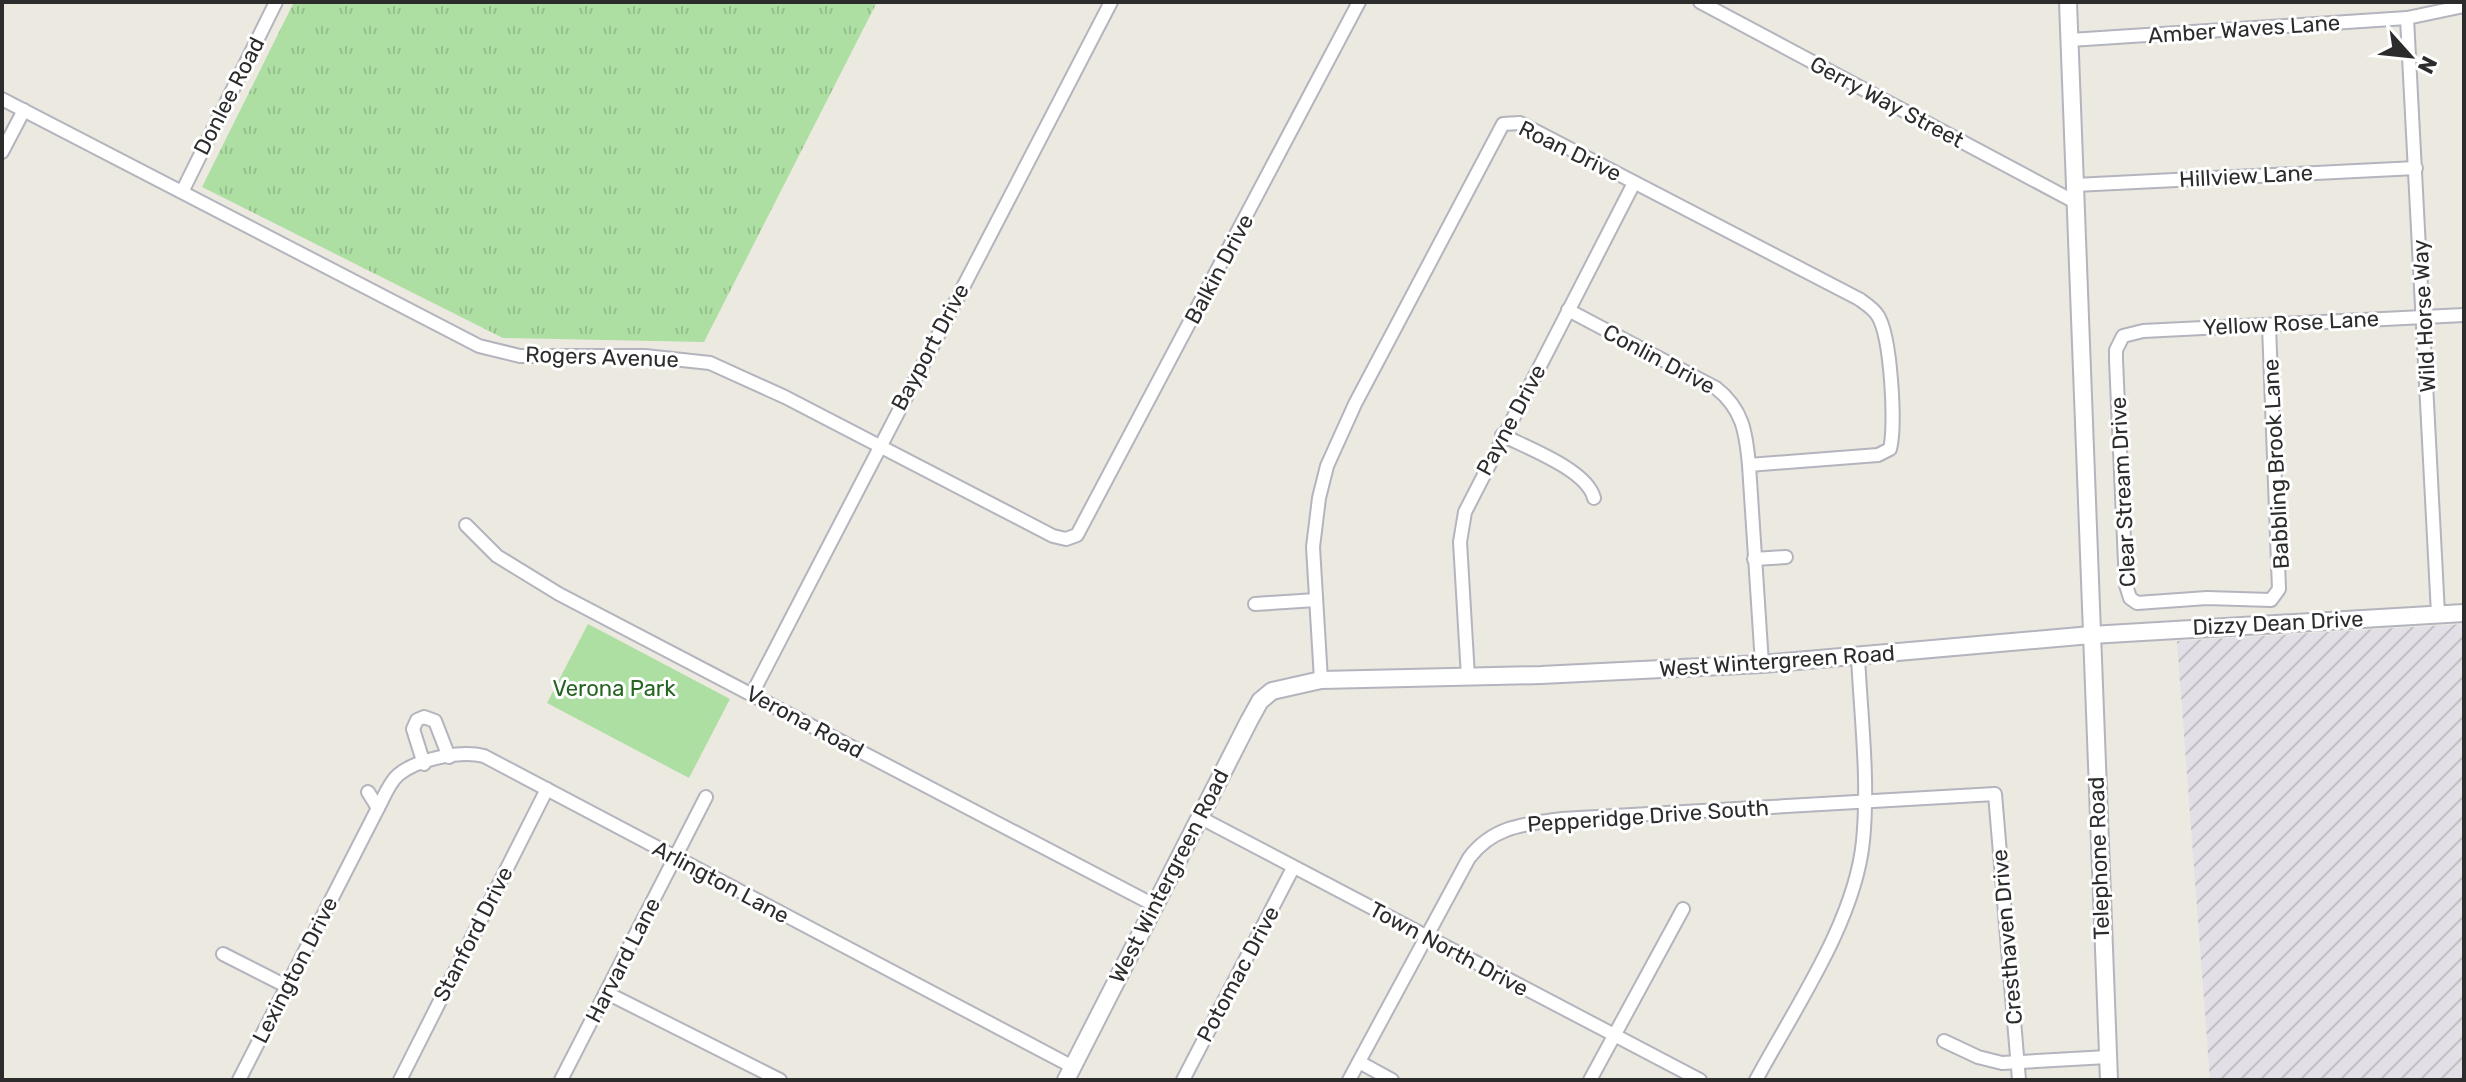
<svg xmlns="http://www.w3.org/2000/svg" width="2466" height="1082" font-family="Rubik,sans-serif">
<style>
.industrial{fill:url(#industrial-furrows)}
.grass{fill:url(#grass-tufts)}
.park{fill:#addea2}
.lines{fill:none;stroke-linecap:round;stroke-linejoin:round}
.street-casing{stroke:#b3b4be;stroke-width:16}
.secondary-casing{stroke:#b3b4be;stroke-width:20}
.street{stroke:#fff;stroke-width:12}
.secondary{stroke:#fff;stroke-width:16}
.labels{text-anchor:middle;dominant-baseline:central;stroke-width:6;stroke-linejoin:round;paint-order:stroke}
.street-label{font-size:22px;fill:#2c2c2c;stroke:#fff}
.park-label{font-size:22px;fill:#256421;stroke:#fff}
</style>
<defs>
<pattern id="industrial-furrows" width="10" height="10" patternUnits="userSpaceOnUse" patternTransform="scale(2)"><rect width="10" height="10" fill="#e2e0e6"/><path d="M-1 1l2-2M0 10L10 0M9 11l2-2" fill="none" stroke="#c2c0c5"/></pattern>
<pattern id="grass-tufts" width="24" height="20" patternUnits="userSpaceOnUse" patternTransform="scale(2)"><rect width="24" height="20" fill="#addea2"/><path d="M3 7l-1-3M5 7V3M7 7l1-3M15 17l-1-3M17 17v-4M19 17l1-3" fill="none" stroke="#95bf8c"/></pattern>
</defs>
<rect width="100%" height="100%" fill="#ece9e0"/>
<path class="industrial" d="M2464,624V1080H2210L2177,641Z"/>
<path class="grass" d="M294,2H877L704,342L503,338L202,187Z"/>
<path class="park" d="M588,624L730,699L689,778L547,703Z"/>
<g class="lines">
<g class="street-casing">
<g id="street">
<path d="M1700,2L2075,202"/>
<path d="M2407,18L2438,614"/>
<path d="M2070,40L2407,18L2464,6"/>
<path d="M2,99L479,346L520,356H645L710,363L785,397L1053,536L1066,539L1077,535L1359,2"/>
<path d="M2,152L24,110"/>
<path d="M2075,185L2416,168"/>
<path d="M183,190L276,2"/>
<path d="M1568,310L1716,388C1743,409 1746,433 1749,465L1762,664"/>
<path d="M2269,326L2279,589L2271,600L2207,598L2137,603L2130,598L2126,585L2116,360V350L2123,336L2143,331L2464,315"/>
<path d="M1502,435C1528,448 1587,470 1594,498"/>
<path d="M466,525L497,556L559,594L1154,905"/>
<path d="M1754,559L1786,557"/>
<path d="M1255,604L1316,600"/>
<path d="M1468,677L1460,542L1465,512L1634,183"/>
<path d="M1321,680L1313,547L1319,498L1327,466L1355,404L1503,124L1520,123L1859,299C1866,304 1874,309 1878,316C1891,337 1896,425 1890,449L1878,455L1749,465"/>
<path d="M752,694L1111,2"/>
<path d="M424,764L413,729L417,720L424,717L435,721L449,757"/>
<path d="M378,808C384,797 389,783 398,775C417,759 461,750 484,756L1073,1067"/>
<path d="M1199,817L1700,1080"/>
<path d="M223,954L286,986"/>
<path d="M607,993L780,1080"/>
<path d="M1944,1041L1978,1057L2002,1063L2107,1057"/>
<path d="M1359,1062L1392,1080"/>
<path d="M239,1080L378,808L368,792"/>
<path d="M400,1080L547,789"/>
<path d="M561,1080L706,797"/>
<path d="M1183,1080L1293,868"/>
<path d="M1349,1080L1469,858C1493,826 1525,824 1562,819L1995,794L2019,1080"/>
<path d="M1590,1080L1683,909"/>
<path d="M1756,1080C1794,1009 1855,922 1863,841C1869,780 1861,718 1858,657"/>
</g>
</g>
<g class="secondary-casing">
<g id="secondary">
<path d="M2068,2L2109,1080"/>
<path d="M1066,1080L1249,721L1260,701L1272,691L1321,680L1541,675L1762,664L2091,635L2464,613"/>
</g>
</g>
<use href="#street" class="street"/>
<use href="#secondary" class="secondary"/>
</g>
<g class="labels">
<g class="street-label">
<text transform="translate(2244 29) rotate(-4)">Amber Waves Lane</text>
<text transform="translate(229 96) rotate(-63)">Donlee Road</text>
<text transform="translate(1887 102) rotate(28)">Gerry Way Street</text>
<text transform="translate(1570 151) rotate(26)">Roan Drive</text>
<text transform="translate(2246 176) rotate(-3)">Hillview Lane</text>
<text transform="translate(1219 269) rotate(-62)">Balkin Drive</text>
<text transform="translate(2424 316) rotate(-93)">Wild Horse Way</text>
<text transform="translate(2291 323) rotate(-3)">Yellow Rose Lane</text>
<text transform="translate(930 347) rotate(-62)">Bayport Drive</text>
<text transform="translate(602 357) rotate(2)">Rogers Avenue</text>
<text transform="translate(1659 359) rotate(28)">Conlin Drive</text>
<text transform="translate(1511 420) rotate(-62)">Payne Drive</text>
<text transform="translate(2276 464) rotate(-93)">Babbling Brook Lane</text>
<text transform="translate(2123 492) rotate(-93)">Clear Stream Drive</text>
<text transform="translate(2278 623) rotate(-3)">Dizzy Dean Drive</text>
<text transform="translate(1777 661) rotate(-4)">West Wintergreen Road</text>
<text transform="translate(805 722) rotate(28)">Verona Road</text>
<text transform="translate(1648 816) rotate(-4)">Pepperidge Drive South</text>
<text transform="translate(2099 858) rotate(-92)">Telephone Road</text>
<text transform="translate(1169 876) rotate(-63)">West Wintergreen Road</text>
<text transform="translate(721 882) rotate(28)">Arlington Lane</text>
<text transform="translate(473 934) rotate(-63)">Stanford Drive</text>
<text transform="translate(2007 937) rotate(-95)">Cresthaven Drive</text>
<text transform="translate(1449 949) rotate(28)">Town North Drive</text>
<text transform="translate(623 960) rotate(-63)">Harvard Lane</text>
<text transform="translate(295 970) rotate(-63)">Lexington Drive</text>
<text transform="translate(1238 974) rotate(-62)">Potomac Drive</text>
</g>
<g class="park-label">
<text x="614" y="688">Verona Park</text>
</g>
</g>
<rect width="2466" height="1082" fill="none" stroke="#2c2c2c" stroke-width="8"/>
<g transform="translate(2410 56) rotate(117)" stroke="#ffffff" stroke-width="6" paint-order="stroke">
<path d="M0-6L14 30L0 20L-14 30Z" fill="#2c2c2c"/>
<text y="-12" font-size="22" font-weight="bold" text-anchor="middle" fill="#2c2c2c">N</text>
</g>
</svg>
